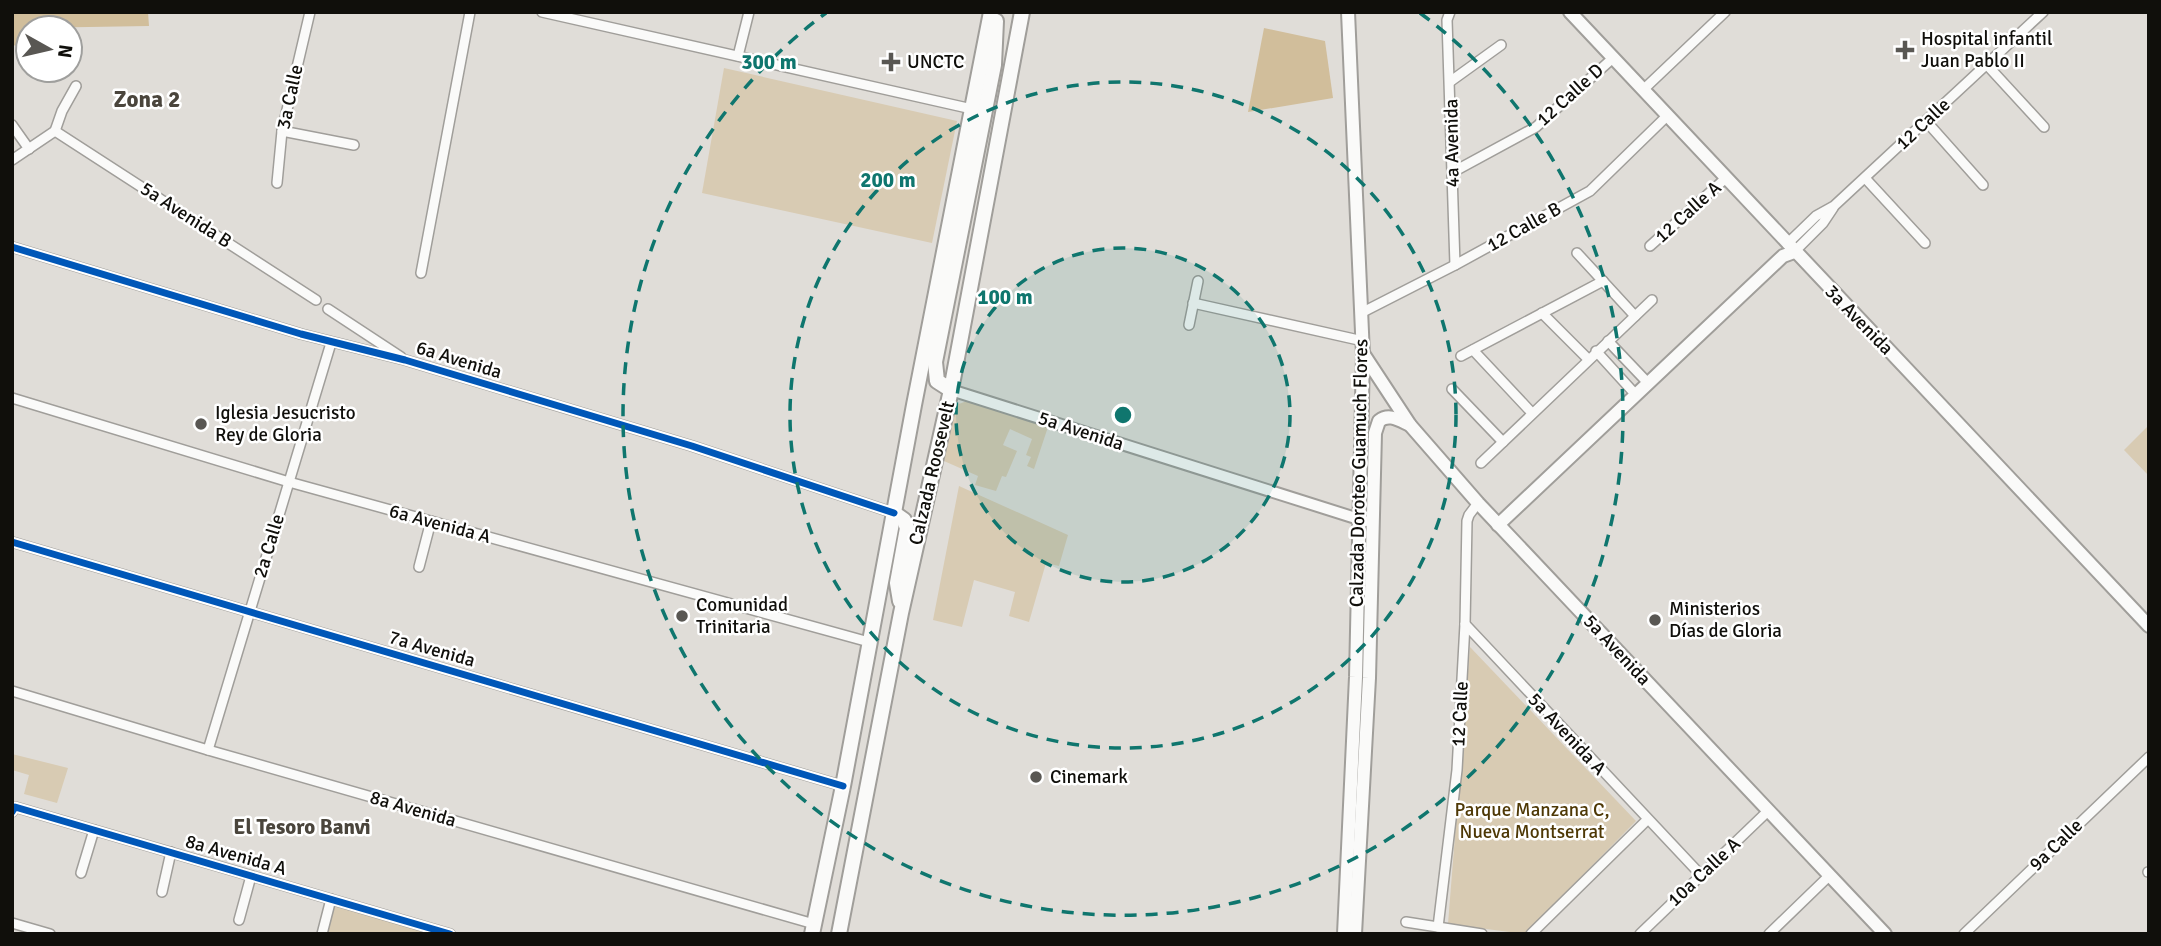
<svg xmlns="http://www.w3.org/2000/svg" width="2161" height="946" font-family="Signika,sans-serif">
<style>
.green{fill:#d8cbb3}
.forest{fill:#d1be9b}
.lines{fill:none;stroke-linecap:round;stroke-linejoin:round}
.minor-casing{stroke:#a09e9a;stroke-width:12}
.tertiary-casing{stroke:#a09e9a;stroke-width:14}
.secondary-casing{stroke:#a09e9a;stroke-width:16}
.trunk-casing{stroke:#a09e9a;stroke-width:18}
.minor{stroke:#fafaf9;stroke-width:9}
.tertiary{stroke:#fafaf9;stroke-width:10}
.secondary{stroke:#fafaf9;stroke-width:12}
.trunk{stroke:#fafaf9;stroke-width:14}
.cycleway-casing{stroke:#fff;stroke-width:11}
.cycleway{stroke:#0057b8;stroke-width:7}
.ring{fill:none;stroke:#0f766e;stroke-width:3.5;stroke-dasharray:12 9}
.poi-dot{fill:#595753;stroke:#fff;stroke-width:2.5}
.labels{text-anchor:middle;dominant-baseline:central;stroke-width:5;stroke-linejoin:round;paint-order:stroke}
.poi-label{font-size:19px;fill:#100f0b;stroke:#fff;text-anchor:start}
.street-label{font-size:19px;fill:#100f0b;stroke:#fff}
.park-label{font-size:19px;fill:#4e3805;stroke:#fff}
.neighbourhood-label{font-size:21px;font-weight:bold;fill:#4a453c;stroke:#fff}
.quarter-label{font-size:23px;font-weight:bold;fill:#4a453c;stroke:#fff}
.centre{fill:#0f766e;stroke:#fff;stroke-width:3.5}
.ring-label{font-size:21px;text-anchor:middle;font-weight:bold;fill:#0f766e;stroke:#fff;stroke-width:5;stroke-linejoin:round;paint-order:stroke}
</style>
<rect width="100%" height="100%" fill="#e0ddd8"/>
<g class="green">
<path d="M724,68L957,121L932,243L702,193Z"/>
<path d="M967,401L1048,427L1034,469L1027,466L1031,457L1026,455L1032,439L1010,429L1003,445L1017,451L1006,477L1002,476L996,491L975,485L978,476L944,461L956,405Z"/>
<path d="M2149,425V476L2124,450Z"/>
<path d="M959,486L1068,535L1059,566L1046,563L1029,622L1009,616L1015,592L974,580L962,627L933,620Z"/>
<path d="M1470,647L1636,821L1525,934L1448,924Z"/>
<path d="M12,754L68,768L57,803L24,794L29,775L12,770Z"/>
<path d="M334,904L436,934H326Z"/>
</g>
<g class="forest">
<path d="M12,12H148L149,26L28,28V45L24,47L12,45Z"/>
<path d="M1264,28L1325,41L1333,98L1248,112Z"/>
</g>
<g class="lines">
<g class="minor-casing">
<g id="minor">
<path d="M542,12L972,109"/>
<path d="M1450,12L1447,20L1455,265"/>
<path d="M738,56L749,12"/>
<path d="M1987,65L2044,127"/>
<path d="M1451,81L1501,45"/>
<path d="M1644,89L1725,12"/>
<path d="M1926,121L1983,185"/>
<path d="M12,125L29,149"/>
<path d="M55,131L316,300"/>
<path d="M55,131L62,111L76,86"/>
<path d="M282,131L354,145"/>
<path d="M12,160L55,131"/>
<path d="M1453,172L1536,127L1613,58"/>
<path d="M1865,178L1925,243"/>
<path d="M277,183L282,131L310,12"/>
<path d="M1787,244L1816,216L1834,206L2043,12"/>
<path d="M1650,246L1726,178"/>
<path d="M12,247L301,334L405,360L692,446L894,513"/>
<path d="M1794,252L1823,223L1833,208"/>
<path d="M1577,253L1635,316"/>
<path d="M421,273L470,12"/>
<path d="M1193,303L1363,341"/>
<path d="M328,309L401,357"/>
<path d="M1361,313L1455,265L1590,191L1668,115"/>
<path d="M1542,313L1588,359"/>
<path d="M1189,325L1198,281"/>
<path d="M1608,341L1648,383"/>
<path d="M1473,350L1532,413"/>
<path d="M1596,351L1636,395"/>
<path d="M1461,356L1603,281"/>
<path d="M1452,389L1503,442"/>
<path d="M12,398L289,482L869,642"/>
<path d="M1481,463L1652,300"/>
<path d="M12,542L843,786"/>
<path d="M419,567L431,521"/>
<path d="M1465,624L1700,874"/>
<path d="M12,691L208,750L814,924"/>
<path d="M208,750L331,343"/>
<path d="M12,812L15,807L450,934"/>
<path d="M2148,872H2149"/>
<path d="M81,873L94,830"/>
<path d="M162,892L171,852"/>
<path d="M239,920L251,876"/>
<path d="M1406,922L1482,934"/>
<path d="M12,923L50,934"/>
<path d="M1438,927L1457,770L1465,624L1467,521L1469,515L1478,503"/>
<path d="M322,934L331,899"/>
<path d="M1531,934L1647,820"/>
<path d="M1640,934L1769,810"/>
<path d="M1769,934L1830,875"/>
<path d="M1964,934L2149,757"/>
</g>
</g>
<g class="tertiary-casing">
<path id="tertiary" d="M951,390L1365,521"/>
</g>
<g class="secondary-casing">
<g id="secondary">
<path d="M1570,12L2149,626"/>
<path d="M1364,355L1410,425L1478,503L1885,934"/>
<path d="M1498,525L1783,256L1794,252"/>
<path d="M1344,934L1356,677L1363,355L1348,12"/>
<path d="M1355,934L1369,678L1375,433L1379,421C1389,413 1399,420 1410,425"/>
</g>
</g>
<g class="trunk-casing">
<g id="trunk">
<path d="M951,390L937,381L935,362L994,65L996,21"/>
<path d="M894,513L904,520L907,528L897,583L900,601"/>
<path d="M812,934L843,786L914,405L991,12"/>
<path d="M839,934L901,613L951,390L1022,12"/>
</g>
</g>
<use href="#minor" class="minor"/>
<use href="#tertiary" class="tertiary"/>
<use href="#secondary" class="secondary"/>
<use href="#trunk" class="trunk"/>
<g class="cycleway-casing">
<g id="cycleway">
<path d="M12,247L301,334L405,360L692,446L894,513"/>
<path d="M12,542L843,786"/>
<path d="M12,812L15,807L450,934"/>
</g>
</g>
<use href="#cycleway" class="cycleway"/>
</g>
<circle cx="1123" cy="415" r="167" fill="#0f766e" fill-opacity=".12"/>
<g class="ring">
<circle cx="1123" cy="415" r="167"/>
<circle cx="1123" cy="415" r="333"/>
<path d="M1420 13A500 500 0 1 1 826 13"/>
</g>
<g class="poi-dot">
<path d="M1901.5 39.5h7v7h7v7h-7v7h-7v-7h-7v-7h7z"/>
<path d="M887.5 51.5h7v7h7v7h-7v7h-7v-7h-7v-7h7z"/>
<circle cx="201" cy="424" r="7"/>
<circle cx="682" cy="616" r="7"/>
<circle cx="1655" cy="620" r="7"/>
<circle cx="1036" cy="777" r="7"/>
</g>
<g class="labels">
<g class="poi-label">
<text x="1921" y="39">Hospital infantil<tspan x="1921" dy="22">Juan Pablo II</tspan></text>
<text x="907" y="62">UNCTC</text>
<text x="215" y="413">Iglesia Jesucristo<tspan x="215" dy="22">Rey de Gloria</tspan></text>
<text x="696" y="605">Comunidad<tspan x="696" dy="22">Trinitaria</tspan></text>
<text x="1669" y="609">Ministerios<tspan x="1669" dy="22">Días de Gloria</tspan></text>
<text x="1050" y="777">Cinemark</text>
</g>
<g class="street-label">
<text transform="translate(1570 95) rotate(-42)">12 Calle D</text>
<text transform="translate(290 97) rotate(-78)">3a Calle</text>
<text transform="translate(1923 124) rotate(-43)">12 Calle</text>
<text transform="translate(1452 143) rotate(-91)">4a Avenida</text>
<text transform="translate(1688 212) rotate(-42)">12 Calle A</text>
<text transform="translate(186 215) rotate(33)">5a Avenida B</text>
<text transform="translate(1524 227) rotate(-29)">12 Calle B</text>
<text transform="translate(1859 320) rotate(46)">3a Avenida</text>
<text transform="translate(459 360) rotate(17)">6a Avenida</text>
<text transform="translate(1081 431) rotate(18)">5a Avenida</text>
<text transform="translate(932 473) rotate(-77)">Calzada Roosevelt</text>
<text transform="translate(1359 473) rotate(-89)">Calzada Doroteo Guamuch Flores</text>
<text transform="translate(440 524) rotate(15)">6a Avenida A</text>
<text transform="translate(269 546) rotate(-73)">2a Calle</text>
<text transform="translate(432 649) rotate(16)">7a Avenida</text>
<text transform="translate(1617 650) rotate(47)">5a Avenida</text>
<text transform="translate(1460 714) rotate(-87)">12 Calle</text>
<text transform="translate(1567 734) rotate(47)">5a Avenida A</text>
<text transform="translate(413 809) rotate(16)">8a Avenida</text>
<text transform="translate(2056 845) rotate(-44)">9a Calle</text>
<text transform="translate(236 855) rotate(16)">8a Avenida A</text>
<text transform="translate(1704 872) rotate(-43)">10a Calle A</text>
</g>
<g class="park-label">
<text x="1532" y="810">Parque Manzana C,<tspan x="1532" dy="22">Nueva Montserrat</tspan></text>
</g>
<g class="neighbourhood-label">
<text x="302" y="827">El Tesoro Banvi</text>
</g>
<g class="quarter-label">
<text x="147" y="99">Zona 2</text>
</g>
</g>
<circle cx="1123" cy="415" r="10" class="centre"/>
<g class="ring-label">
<text x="769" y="69">300 m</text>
<text x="888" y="187">200 m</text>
<text x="1005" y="304">100 m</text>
</g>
<rect width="2161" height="946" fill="none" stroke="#100f0b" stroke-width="28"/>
<g transform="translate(49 49) rotate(98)"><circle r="33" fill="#ffffff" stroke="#9f9f9d" stroke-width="2"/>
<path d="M0-5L12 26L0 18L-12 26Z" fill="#595753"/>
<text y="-10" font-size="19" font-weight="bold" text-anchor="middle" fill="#100f0b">N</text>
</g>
</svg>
